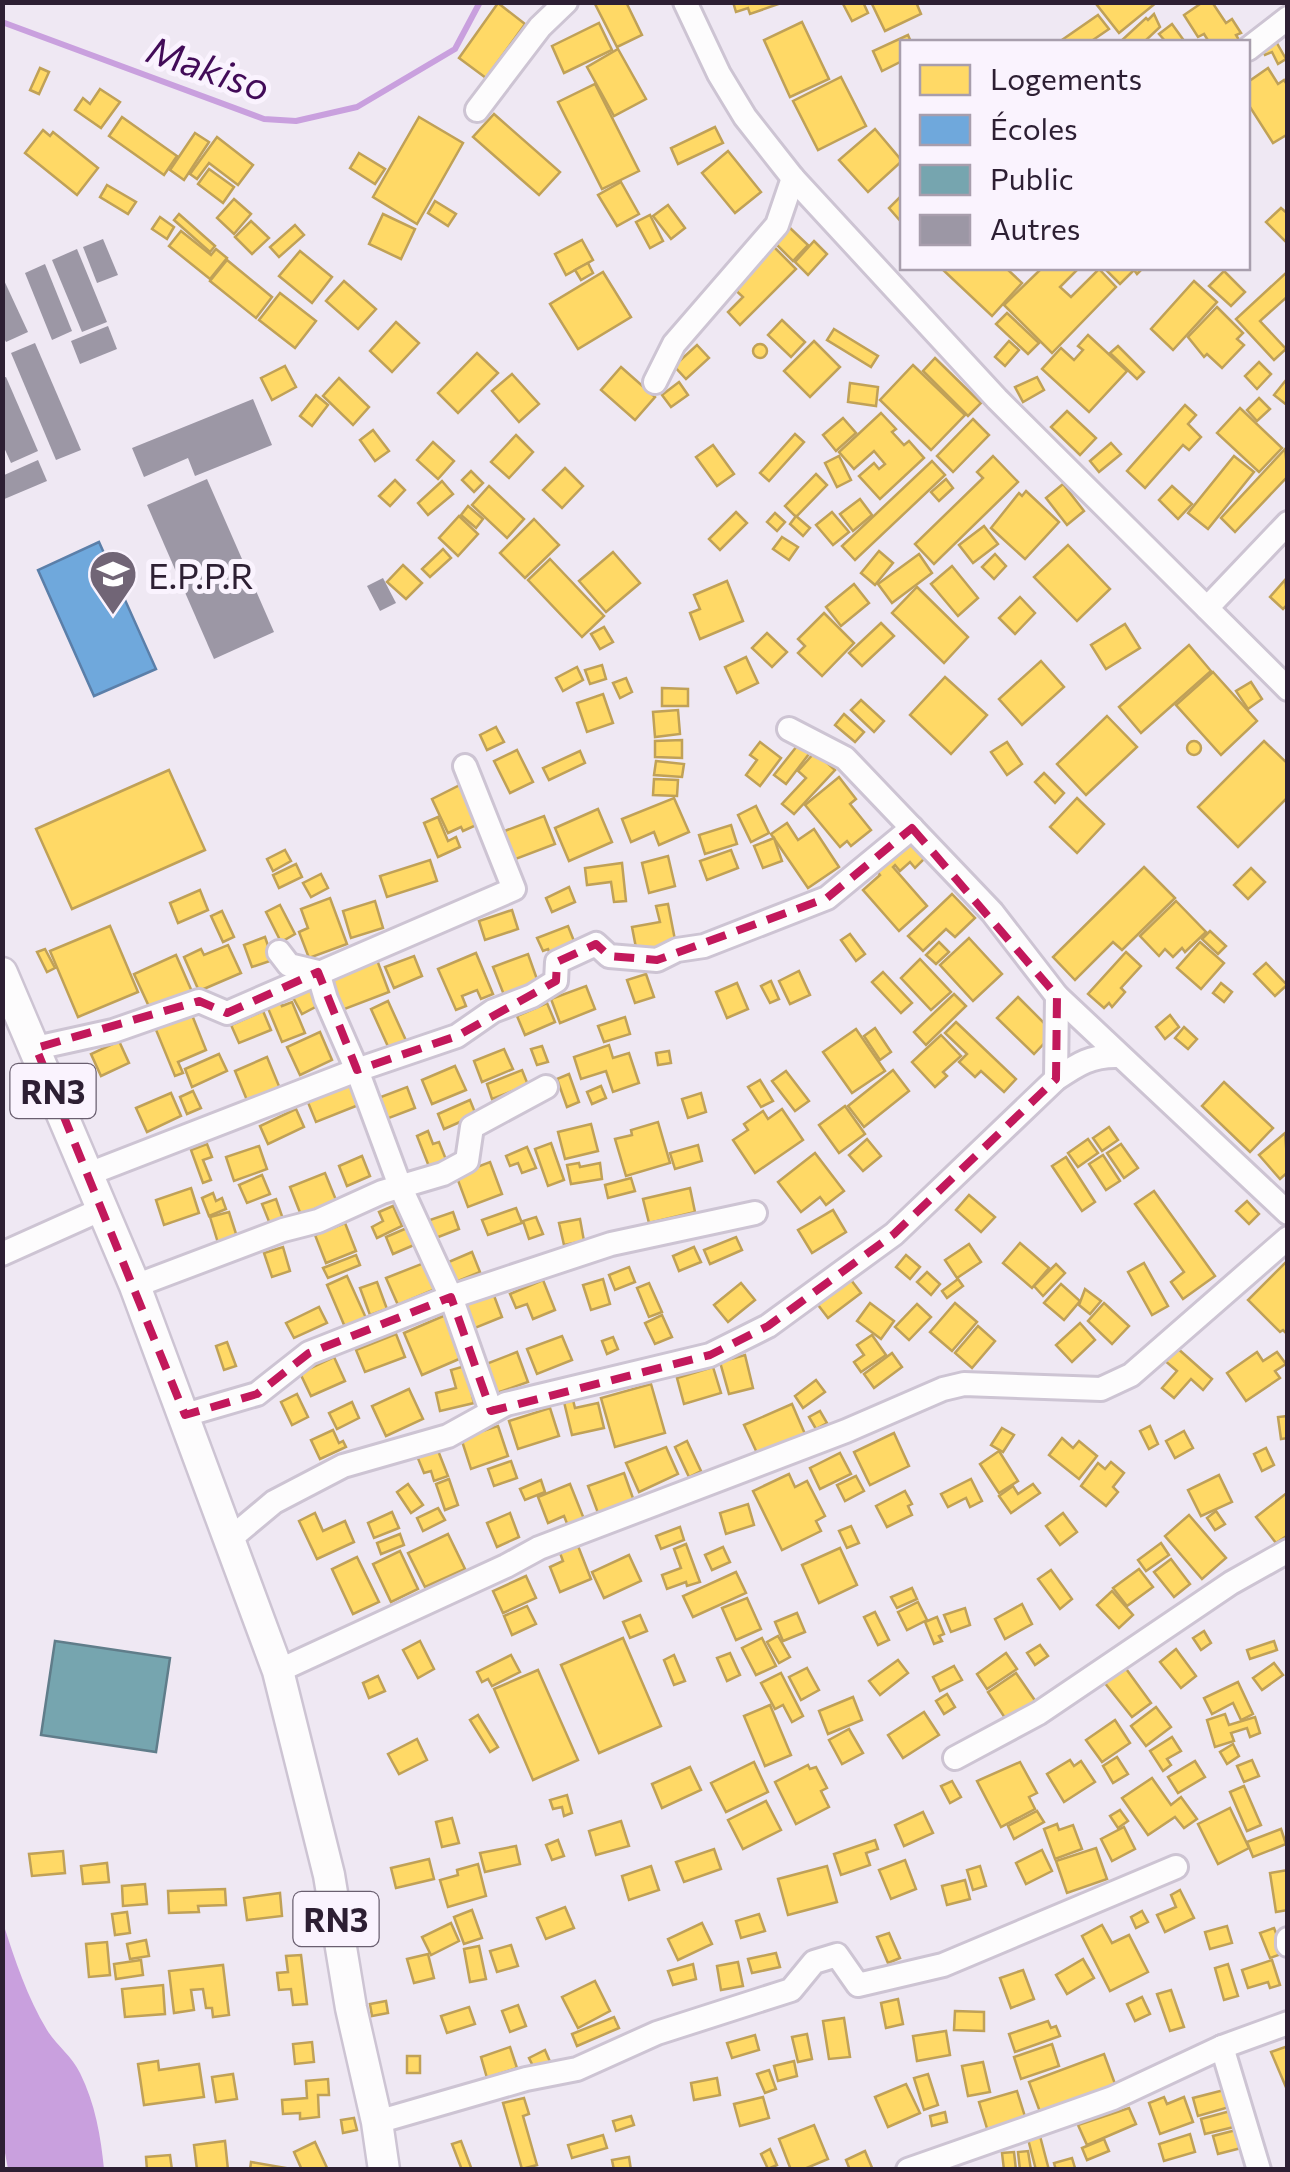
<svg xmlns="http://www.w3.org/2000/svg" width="1290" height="2172" font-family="Commissioner,sans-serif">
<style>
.water{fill:#c9a0de}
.homes{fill:#ffd966;stroke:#c0a157;stroke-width:2.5}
.schools{fill:#6fa8dc;stroke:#5b7fa9;stroke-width:2.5}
.public{fill:#76a5af;stroke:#607d8a;stroke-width:2.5}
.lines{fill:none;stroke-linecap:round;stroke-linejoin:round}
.stream{stroke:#c9a0de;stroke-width:6}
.building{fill:#9c97a5}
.minor-casing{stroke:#cdc4d3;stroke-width:28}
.highway-casing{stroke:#cdc4d3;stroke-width:35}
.minor{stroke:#fdfcfd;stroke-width:22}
.highway{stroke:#fdfcfd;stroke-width:30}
.marked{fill:none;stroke:#c2185b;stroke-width:8;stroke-dasharray:20 12;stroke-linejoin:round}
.labels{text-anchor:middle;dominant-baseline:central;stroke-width:10;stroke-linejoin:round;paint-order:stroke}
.shield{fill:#faf3fe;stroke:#6a5f70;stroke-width:2.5}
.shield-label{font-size:32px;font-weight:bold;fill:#2d1f33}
.poi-label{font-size:35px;fill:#2d1f33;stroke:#faf3fe;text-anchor:start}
.water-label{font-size:38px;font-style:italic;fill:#420b58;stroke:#faf3fe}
</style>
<rect width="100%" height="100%" fill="#efe8f3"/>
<path class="water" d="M3,1923C15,1960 27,1997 47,2030C56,2045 72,2056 80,2073C95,2103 101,2137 104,2169H8L2,2137Z"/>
<g class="homes">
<path d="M594,2H626L642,35L617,47Z"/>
<path d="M733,2H784L750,14L748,8L736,12Z"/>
<path d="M842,2H863L868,13L852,21Z"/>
<path d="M871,2H916L921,14L885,31Z"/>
<path d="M1100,2H1157L1119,33L1097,5Z"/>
<path d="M1203,2H1212L1226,23L1232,19L1241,33L1236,35L1239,40L1209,42L1204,34L1198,37L1184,15Z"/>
<path d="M498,3L525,24L486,78L459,58Z"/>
<path d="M1154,14L1160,27L1144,42H1120L1146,18L1148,20Z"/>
<path d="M1098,15L1109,29L1090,42H1059Z"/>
<path d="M802,22L829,79L790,97L764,40Z"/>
<path d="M599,23L612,50L564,73L552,46Z"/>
<path d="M1172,24L1185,42H1166L1159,34Z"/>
<path d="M908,35L911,42H902V61L882,71L873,51Z"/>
<path d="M1274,38L1286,59L1278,64L1272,52L1265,55L1260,46Z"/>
<path d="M618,49L646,99L614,116L587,67Z"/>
<path d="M40,68L49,72L39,94L30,90Z"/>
<path d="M1268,68L1278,84L1284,80L1288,86V134L1273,143L1248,104V82Z"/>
<path d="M841,77L866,126L818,150L793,101Z"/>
<path d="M595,84L639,171L602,189L558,102Z"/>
<path d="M100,89L120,102L101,128L75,110L83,98L90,104Z"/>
<path d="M494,114L560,172L539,195L473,137Z"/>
<path d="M122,117L177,156L164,175L109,136Z"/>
<path d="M419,117L463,143L417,224L373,197Z"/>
<path d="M715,127L723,143L678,164L671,148Z"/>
<path d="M875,129L902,161L868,192L839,160Z"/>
<path d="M43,130L50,136L53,132L98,168L77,195L25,153Z"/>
<path d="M195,133L209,142L184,180L170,170Z"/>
<path d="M217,137L253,165L238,185L209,163L197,179L190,174Z"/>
<path d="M728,151L761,192L735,213L702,173Z"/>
<path d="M359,153L385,169L375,184L350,168Z"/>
<path d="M209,169L234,187L223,203L198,184Z"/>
<path d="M621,182L639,214L617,226L598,195Z"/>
<path d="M107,185L136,202L128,214L100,197Z"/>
<path d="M902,195V223L889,208Z"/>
<path d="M234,199L251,214L234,234L217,218Z"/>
<path d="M435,201L456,214L448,226L428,213Z"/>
<path d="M668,205L685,228L671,239L653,216Z"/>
<path d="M1281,208L1288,214V244L1266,222Z"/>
<path d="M179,214L215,246L210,252L174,220Z"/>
<path d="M383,214L415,229L401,259L369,244Z"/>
<path d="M650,215L663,241L650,248L636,222Z"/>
<path d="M160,217L174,227L167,239L152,229Z"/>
<path d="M251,221L269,238L252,254L235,237Z"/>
<path d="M295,225L304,235L279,257L270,247Z"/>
<path d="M789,227L808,245L793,261L774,242Z"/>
<path d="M181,231L211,255L216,249L227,258L210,279L169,246Z"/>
<path d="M582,240L593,260L566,275L555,254Z"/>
<path d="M814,241L827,254L808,275L795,262Z"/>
<path d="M771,244L796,269L740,325L728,312L743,297L730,285Z"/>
<path d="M300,251L332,277L312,303L279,276Z"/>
<path d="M227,260L272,297L256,318L210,281Z"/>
<path d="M588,263L593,273L581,280L575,270Z"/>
<path d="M941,268H1006L1022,283L992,316Z"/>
<path d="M1042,268H1079L1060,287L1071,297L1099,269L1116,287L1052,353L1004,305Z"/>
<path d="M1109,268H1143L1137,274L1134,270L1120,284L1106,270Z"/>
<path d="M1224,271L1245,292L1231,306L1209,286Z"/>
<path d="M1288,271V296L1260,321L1286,349L1274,360L1236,319Z"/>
<path d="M603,272L631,317L578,349L550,304Z"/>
<path d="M344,281L376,309L358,329L326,301Z"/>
<path d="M1194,281L1217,302L1173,350L1151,329Z"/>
<path d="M280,293L316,321L295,348L259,320Z"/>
<path d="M1217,307L1243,333L1237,339L1244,345L1222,368L1207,354L1204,357L1188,337Z"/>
<path d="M1007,313L1039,343L1028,354L996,324Z"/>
<path d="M782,320L805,342L791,357L768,335Z"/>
<path d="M396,322L419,343L392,372L370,351Z"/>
<path d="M834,329L878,356L871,367L827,340Z"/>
<path d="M1088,335L1127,371L1089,412L1042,369L1061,348L1074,360L1083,350L1078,346Z"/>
<path d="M814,341L840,367L810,397L784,371Z"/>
<path d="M1009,341L1019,350L1005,366L995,357Z"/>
<circle cx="760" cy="351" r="7"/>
<path d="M697,345L709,358L686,379L674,366Z"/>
<path d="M1118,346L1144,372L1137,379L1110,353Z"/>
<path d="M477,353L498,373L458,413L438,393Z"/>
<path d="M935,358L981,403L968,416L923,371Z"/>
<path d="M1259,362L1271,374L1257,389L1245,376Z"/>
<path d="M913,365L965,415L931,450L880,400Z"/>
<path d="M285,366L296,387L272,400L261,378Z"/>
<path d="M621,367L655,397L635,420L601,390Z"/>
<path d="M512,374L539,404L519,422L492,391Z"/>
<path d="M1037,377L1044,390L1023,402L1015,387Z"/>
<path d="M339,378L369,407L353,425L323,396Z"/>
<path d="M1286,380L1288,381V406L1274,395Z"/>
<path d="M679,382L688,395L671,407L662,395Z"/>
<path d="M850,383L878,387L876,406L848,402Z"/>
<path d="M316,395L328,405L312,426L300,416Z"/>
<path d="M1259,398L1270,409L1257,421L1247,410Z"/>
<path d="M1185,405L1196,415L1188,424L1201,437L1189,450L1183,445L1145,488L1127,471Z"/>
<path d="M1240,408L1282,448L1259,472L1217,433Z"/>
<path d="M1067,411L1096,438L1080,455L1051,427Z"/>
<path d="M881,413L896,429L892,432L904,445L909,441L924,458L880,499L859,476L874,463L879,469L885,464L874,451L854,469L839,452Z"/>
<path d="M843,418L856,433L836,451L823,435Z"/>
<path d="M973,419L989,435L953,472L937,456Z"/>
<path d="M373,430L389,451L375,461L360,440Z"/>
<path d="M795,434L804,442L769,481L760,473Z"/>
<path d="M516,435L533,452L509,478L491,462Z"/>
<path d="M433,442L454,461L438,479L417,460Z"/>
<path d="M1111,443L1121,454L1099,472L1090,461Z"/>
<path d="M713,445L734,474L717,486L696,457Z"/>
<path d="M1285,449L1288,476L1235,532L1221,518Z"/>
<path d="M839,456L851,480L837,487L825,463Z"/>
<path d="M993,456L1018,482L934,564L915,544L983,478L977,472Z"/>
<path d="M1234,456L1254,472L1208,529L1188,513Z"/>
<path d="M932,461L945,475L855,560L842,546Z"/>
<path d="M565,468L583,486L562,508L543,490Z"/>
<path d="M471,471L483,483L474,492L462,480Z"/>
<path d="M816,474L827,485L796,517L785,506Z"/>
<path d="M946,479L953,488L939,501L931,492Z"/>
<path d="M395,480L405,490L390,506L379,496Z"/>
<path d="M442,481L453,494L428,515L418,503Z"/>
<path d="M1063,484L1084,511L1067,525L1046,498Z"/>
<path d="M489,486L524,519L507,538L472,505Z"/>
<path d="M1172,486L1192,504L1178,519L1159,500Z"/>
<path d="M1026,491L1059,522L1025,559L991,528L1019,493L1022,496Z"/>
<path d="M860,499L872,515L853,531L840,514Z"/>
<path d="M468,506L483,519L476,528L461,515Z"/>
<path d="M736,512L747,523L720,550L709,539Z"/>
<path d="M832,512L849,532L833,545L816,525Z"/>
<path d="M775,513L785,522L777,531L767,522Z"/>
<path d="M459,516L478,534L458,556L439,538Z"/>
<path d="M796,516L810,528L803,536L790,524Z"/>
<path d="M534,519L559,545L525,578L500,553Z"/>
<path d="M984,526L998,544L973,563L959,545Z"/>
<path d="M782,537L798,547L789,560L773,549Z"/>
<path d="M1068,545L1110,589L1077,621L1034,577Z"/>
<path d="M443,549L451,558L430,577L422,569Z"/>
<path d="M879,551L893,563L875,585L861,573Z"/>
<path d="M613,552L640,583L606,612L579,581Z"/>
<path d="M919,554L932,573L892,603L878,584Z"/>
<path d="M995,554L1006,566L994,579L982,567Z"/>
<path d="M550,559L604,616L582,637L528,580Z"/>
<path d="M403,565L422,583L406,599L387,582Z"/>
<path d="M952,566L978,598L958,616L931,584Z"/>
<path d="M1285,580L1288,604L1283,609L1270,597Z"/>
<path d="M727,581L743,621L700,639L690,613L700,609L694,595Z"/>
<path d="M854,584L869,603L841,626L826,607Z"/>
<path d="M917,587L968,637L944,663L892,613Z"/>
<path d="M1020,597L1035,613L1015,634L999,618Z"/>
<path d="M824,613L854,643L822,676L798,653L805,646L798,639Z"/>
<path d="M881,623L894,636L862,666L849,653Z"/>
<path d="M1125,624L1140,648L1106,669L1091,645Z"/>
<path d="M604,627L613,642L600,649L591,634Z"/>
<path d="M767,633L787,652L772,667L752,648Z"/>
<path d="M1189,645L1211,671L1141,733L1119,707Z"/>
<path d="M746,657L758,683L737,693L725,667Z"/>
<path d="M1041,661L1064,687L1022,725L999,699Z"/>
<path d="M602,665L606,679L590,684L585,670Z"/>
<path d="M577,667L583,680L563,691L556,678Z"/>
<path d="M1213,672L1257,721L1221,755L1176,705Z"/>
<path d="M945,677L987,715L951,754L910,715Z"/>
<path d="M626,678L632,692L620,698L613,683Z"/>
<path d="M1251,682L1262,699L1248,709L1236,691Z"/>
<path d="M662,688L688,689V706H662Z"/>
<path d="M603,694L613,723L587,732L577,703Z"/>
<path d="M861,700L884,721L874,732L851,710Z"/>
<path d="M678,710L680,734L655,737L653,712Z"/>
<path d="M844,714L864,732L855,742L835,725Z"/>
<path d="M1107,716L1137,747L1086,795L1057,764Z"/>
<path d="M496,727L504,742L487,750L480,735Z"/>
<path d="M682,740V758L655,757V741Z"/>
<circle cx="1194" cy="748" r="7"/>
<path d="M801,741L812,750L786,784L774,775Z"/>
<path d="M1264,741L1288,764V797L1238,847L1198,807Z"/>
<path d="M760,742L781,758L760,786L746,775L757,760L750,755Z"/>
<path d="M1007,742L1022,764L1007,775L991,752Z"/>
<path d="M517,750L533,782L510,793L494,761Z"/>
<path d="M580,751L585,763L549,780L543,768Z"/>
<path d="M815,752L835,770L794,814L782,804L806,778L798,771Z"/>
<path d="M656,761L684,764L682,777L654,775Z"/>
<path d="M169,770L205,850L72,909L36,829Z"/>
<path d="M1044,773L1064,793L1055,803L1035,782Z"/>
<path d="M839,777L856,799L850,804L871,830L851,846L847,841L840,847L805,805Z"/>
<path d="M654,779L678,780L677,796L653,795Z"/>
<path d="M462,784L481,823L463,831L461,827L448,833L432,799Z"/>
<path d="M674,798L689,832L659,845L654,832L631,842L622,819Z"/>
<path d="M1077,798L1104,824L1077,853L1050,827Z"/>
<path d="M756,806L769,833L751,842L738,815Z"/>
<path d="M598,809L612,842L569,861L555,828Z"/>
<path d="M544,816L555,844L513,860L502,832Z"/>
<path d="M438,817L448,841L456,837L460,847L438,857L424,823Z"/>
<path d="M787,823L798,840L814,829L839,867L808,888L771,834Z"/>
<path d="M731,825L737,844L705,854L699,835Z"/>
<path d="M904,836L924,859L915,868L910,862L900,871L895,865L893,867L927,906L899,931L863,890L880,875L872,865Z"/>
<path d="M774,838L782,861L763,868L754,846Z"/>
<path d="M285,850L291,861L273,871L267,859Z"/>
<path d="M731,850L738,868L707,880L700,861Z"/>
<path d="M668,856L675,886L649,893L642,863Z"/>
<path d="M430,860L437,881L387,897L380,876Z"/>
<path d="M622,863L626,901L614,902L611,882L587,885L585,868Z"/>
<path d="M296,864L302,877L279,888L273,875Z"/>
<path d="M1144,867L1175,898L1122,950L1113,942L1075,980L1053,957Z"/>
<path d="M1251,868L1265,882L1248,899L1234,885Z"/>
<path d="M321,874L328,888L311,897L303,883Z"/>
<path d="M569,887L575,902L552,912L546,898Z"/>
<path d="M200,890L208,910L178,923L170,903Z"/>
<path d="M952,894L975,918L955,937L946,929L923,951L908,936Z"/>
<path d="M330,898L347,944L309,958L299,932L308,928L301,909Z"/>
<path d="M375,901L383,928L351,938L343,911Z"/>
<path d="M1176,901L1206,932L1185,952L1182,948L1173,957L1165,949L1159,956L1140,936Z"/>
<path d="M668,904L676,945L637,953L632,927L660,922L656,906Z"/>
<path d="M280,905L295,934L281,942L266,912Z"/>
<path d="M512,910L518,929L485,940L479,921Z"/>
<path d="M222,911L234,937L223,942L211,916Z"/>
<path d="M110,926L138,992L78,1017L50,951Z"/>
<path d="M568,926L576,946L551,956L548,949L543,951L537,938Z"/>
<path d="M1210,931L1226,946L1218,954L1202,939Z"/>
<path d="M850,934L865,954L856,961L841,940Z"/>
<path d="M265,937L273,960L252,967L244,945Z"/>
<path d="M969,938L1002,974L973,1001L940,965Z"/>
<path d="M939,942L949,952L936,964L926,955Z"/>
<path d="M1200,942L1224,963L1201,989L1177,968Z"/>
<path d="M228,945L241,973L199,991L184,957L201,949L204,955Z"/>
<path d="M45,949L55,968L47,972L37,952Z"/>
<path d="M1126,952L1141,966L1121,988L1125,992L1112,1007L1109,1003L1104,1008L1088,994Z"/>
<path d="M476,953L493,994L481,999L477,990L462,996L466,1006L456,1010L438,969Z"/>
<path d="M528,954L538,982L504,995L493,967Z"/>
<path d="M176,955L193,994L152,1013L134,974Z"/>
<path d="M414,956L422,976L394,988L385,967Z"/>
<path d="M920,959L951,992L931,1010L901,978Z"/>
<path d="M377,960L389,992L342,1010L329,979Z"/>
<path d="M1266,963L1287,985L1275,996L1254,974Z"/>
<path d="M799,971L810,995L790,1004L779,981Z"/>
<path d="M883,972L912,1003L901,1013L872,982Z"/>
<path d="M646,974L654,997L635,1003L627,980Z"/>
<path d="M311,979L323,1003L302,1014L289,990Z"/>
<path d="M771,981L779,999L770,1003L761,986Z"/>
<path d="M737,983L748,1009L727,1018L716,992Z"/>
<path d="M1221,983L1232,992L1224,1002L1213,993Z"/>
<path d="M586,986L595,1009L560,1023L551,999Z"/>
<path d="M954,994L966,1006L926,1045L914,1032Z"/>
<path d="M278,995L282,1006L292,1002L305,1033L282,1042L265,1001Z"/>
<path d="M1018,997L1054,1033L1034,1054L997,1018Z"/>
<path d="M388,1001L408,1045L391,1053L371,1009Z"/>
<path d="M547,1003L555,1022L525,1035L517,1016Z"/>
<path d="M190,1010L206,1050L178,1062L183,1073L175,1076L154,1025Z"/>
<path d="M263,1011L271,1030L239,1043L231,1025Z"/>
<path d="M1170,1015L1179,1027L1165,1039L1156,1027Z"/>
<path d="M625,1017L630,1034L604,1042L598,1026Z"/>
<path d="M956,1022L1016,1079L1004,1092L981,1071L975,1077L959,1062L967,1054L945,1033Z"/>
<path d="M1184,1027L1197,1039L1188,1049L1175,1038Z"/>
<path d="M875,1028L891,1052L880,1060L864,1036Z"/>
<path d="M856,1029L885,1071L852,1093L823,1052Z"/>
<path d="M320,1032L332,1060L300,1075L287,1047Z"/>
<path d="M941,1035L961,1056L943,1072L947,1076L935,1087L912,1062Z"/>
<path d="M119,1041L129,1063L101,1076L91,1054Z"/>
<path d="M609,1045L613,1058L629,1053L639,1083L613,1092L606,1071L581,1079L574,1057Z"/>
<path d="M542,1046L548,1062L537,1065L531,1049Z"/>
<path d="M504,1049L513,1069L482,1082L474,1061Z"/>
<path d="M669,1051L671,1063L658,1065L656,1053Z"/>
<path d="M219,1054L227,1071L192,1087L185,1069Z"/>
<path d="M267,1057L281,1091L249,1105L235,1071Z"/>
<path d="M455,1066L466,1090L432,1104L422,1080Z"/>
<path d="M522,1070L528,1085L492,1099L487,1084Z"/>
<path d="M893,1070L909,1091L864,1127L848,1106Z"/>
<path d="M786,1071L809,1101L795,1111L772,1081Z"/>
<path d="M569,1074L579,1102L567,1107L557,1079Z"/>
<path d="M760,1080L773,1101L761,1107L748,1087Z"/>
<path d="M352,1082L361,1104L316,1122L307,1100Z"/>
<path d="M1224,1082L1273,1128L1250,1152L1202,1106Z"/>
<path d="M601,1086L606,1098L592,1104L587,1092Z"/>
<path d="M407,1087L415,1108L381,1121L373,1100Z"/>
<path d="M193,1091L201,1108L187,1114L180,1097Z"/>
<path d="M171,1093L181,1116L147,1132L136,1108Z"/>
<path d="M701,1093L706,1112L688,1118L682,1099Z"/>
<path d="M470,1100L476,1115L444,1129L438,1114Z"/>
<path d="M845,1106L865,1134L839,1153L819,1125Z"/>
<path d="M296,1109L304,1127L268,1144L260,1126Z"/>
<path d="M782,1109L803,1140L755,1173L733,1140L748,1130L744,1124L763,1111L768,1119Z"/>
<path d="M658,1122L670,1163L626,1176L615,1139L632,1135L631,1130Z"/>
<path d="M591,1124L598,1151L565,1159L558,1132Z"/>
<path d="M1109,1127L1118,1140L1102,1151L1093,1138Z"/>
<path d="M428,1131L433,1144L439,1142L447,1162L430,1169L417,1136Z"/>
<path d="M1285,1133L1288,1172L1280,1179L1259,1155Z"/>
<path d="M867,1139L881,1156L863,1171L849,1155Z"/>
<path d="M1088,1139L1098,1153L1078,1167L1068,1153Z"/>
<path d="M551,1143L564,1180L548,1186L535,1149Z"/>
<path d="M207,1144L212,1157L203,1160L211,1180L203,1183L191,1150Z"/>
<path d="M1121,1144L1138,1168L1124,1178L1107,1153Z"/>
<path d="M698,1145L702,1161L675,1169L670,1153Z"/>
<path d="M259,1146L267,1169L234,1181L226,1157Z"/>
<path d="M527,1147L536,1168L522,1173L518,1163L510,1166L506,1156Z"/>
<path d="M815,1153L844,1191L826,1205L820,1197L801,1212L778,1182Z"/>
<path d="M1103,1155L1120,1181L1106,1190L1089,1164Z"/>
<path d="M362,1156L370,1176L347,1186L339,1166Z"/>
<path d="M1066,1157L1095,1202L1082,1211L1052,1166Z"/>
<path d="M490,1162L502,1194L468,1207L456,1175Z"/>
<path d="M579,1163L580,1167L600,1163L602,1179L571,1184L567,1165Z"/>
<path d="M325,1173L336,1200L301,1215L290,1187Z"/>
<path d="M262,1175L270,1194L247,1203L239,1185Z"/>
<path d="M631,1178L635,1191L608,1198L605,1185Z"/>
<path d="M191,1188L199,1213L164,1225L156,1200Z"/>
<path d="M690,1188L695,1212L649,1223L643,1199Z"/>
<path d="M1154,1191L1215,1276L1183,1299L1171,1282L1184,1272L1135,1204Z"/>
<path d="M213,1193L216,1201L222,1198L226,1209L209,1216L202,1198Z"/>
<path d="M969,1195L995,1217L981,1232L956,1210Z"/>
<path d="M276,1199L283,1219L270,1224L262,1204Z"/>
<path d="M1247,1201L1259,1214L1249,1224L1236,1211Z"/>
<path d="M393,1206L402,1226L377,1238L372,1227L383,1221L379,1212Z"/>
<path d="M516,1208L522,1223L488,1235L482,1220Z"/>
<path d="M833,1210L846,1232L812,1253L798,1230Z"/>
<path d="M229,1212L238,1240L219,1246L210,1217Z"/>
<path d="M453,1212L459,1229L433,1239L427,1221Z"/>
<path d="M536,1217L543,1234L529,1239L523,1221Z"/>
<path d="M580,1219L584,1241L564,1245L559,1223Z"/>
<path d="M345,1223L356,1251L326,1263L315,1235Z"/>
<path d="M414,1225L421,1242L393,1254L386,1237Z"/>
<path d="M736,1237L742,1250L710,1264L704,1250Z"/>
<path d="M1020,1243L1049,1268L1032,1288L1003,1263Z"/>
<path d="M969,1244L981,1262L957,1278L945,1260Z"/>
<path d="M283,1247L290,1271L272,1277L264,1253Z"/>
<path d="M694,1247L701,1262L679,1271L673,1256Z"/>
<path d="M472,1252L480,1272L451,1284L444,1264Z"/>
<path d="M356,1255L360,1265L328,1278L323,1268Z"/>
<path d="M906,1255L920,1267L910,1279L896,1267Z"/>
<path d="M1288,1260V1335L1283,1330L1280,1332L1248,1300Z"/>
<path d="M429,1261L440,1287L398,1305L386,1278Z"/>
<path d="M1144,1263L1168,1306L1152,1315L1128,1272Z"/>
<path d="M1056,1264L1065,1273L1043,1296L1034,1286Z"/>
<path d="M629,1267L635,1282L615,1290L609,1275Z"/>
<path d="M927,1272L940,1284L931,1295L917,1282Z"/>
<path d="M347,1276L366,1318L345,1327L327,1285Z"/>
<path d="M848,1276L861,1293L828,1318L815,1301Z"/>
<path d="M603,1279L610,1304L591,1310L583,1285Z"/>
<path d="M958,1279L963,1286L947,1298L942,1291Z"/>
<path d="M543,1280L555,1310L533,1319L527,1304L516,1308L510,1294Z"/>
<path d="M377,1282L387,1309L370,1315L360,1288Z"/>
<path d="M649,1283L662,1312L649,1317L637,1288Z"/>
<path d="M741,1283L755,1300L728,1322L714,1305Z"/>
<path d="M1061,1284L1080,1301L1064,1320L1044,1303Z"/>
<path d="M1085,1289L1101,1301L1090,1314L1079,1305Z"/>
<path d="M493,1293L502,1317L470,1330L460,1306Z"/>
<path d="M870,1303L894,1321L881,1339L857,1321Z"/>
<path d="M955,1303L977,1322L952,1351L930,1332Z"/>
<path d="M1104,1303L1129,1326L1112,1344L1088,1321Z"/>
<path d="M917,1304L931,1317L909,1340L895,1327Z"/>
<path d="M319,1307L327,1323L294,1338L286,1323Z"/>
<path d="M448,1314L466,1356L422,1375L404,1333Z"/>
<path d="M662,1315L672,1337L655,1344L645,1323Z"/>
<path d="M1080,1323L1095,1340L1072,1362L1056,1345Z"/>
<path d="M978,1326L995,1341L972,1368L955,1353Z"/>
<path d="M396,1334L405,1357L365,1372L356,1350Z"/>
<path d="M872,1335L886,1355L861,1372L854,1362L864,1355L857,1345Z"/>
<path d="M562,1336L572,1360L537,1374L527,1349Z"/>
<path d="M613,1337L618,1349L607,1354L602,1341Z"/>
<path d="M227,1342L236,1366L224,1370L216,1346Z"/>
<path d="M1176,1347L1212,1379L1203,1390L1191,1379L1174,1398L1162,1388L1177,1371L1164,1360Z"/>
<path d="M517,1352L528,1382L491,1395L481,1366Z"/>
<path d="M1257,1352L1263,1361L1277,1352L1286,1364L1275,1371L1280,1378L1246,1401L1227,1373Z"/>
<path d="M892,1353L902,1367L874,1388L864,1374Z"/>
<path d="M745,1355L753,1388L729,1394L720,1362Z"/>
<path d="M334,1357L345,1381L311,1396L300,1373Z"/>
<path d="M465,1366L474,1403L440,1411L436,1393L456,1388L451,1370Z"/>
<path d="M713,1367L721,1393L684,1404L677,1378Z"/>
<path d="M816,1380L825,1392L803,1408L795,1396Z"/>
<path d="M651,1384L665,1433L615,1447L601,1398Z"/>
<path d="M409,1389L423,1419L386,1436L372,1406Z"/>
<path d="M297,1394L308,1417L292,1425L281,1402Z"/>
<path d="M573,1400L575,1408L598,1403L604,1428L572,1435L564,1402Z"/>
<path d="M352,1402L359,1418L337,1429L329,1413Z"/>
<path d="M792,1404L805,1434L758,1455L744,1425Z"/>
<path d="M550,1408L559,1436L518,1449L509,1421Z"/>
<path d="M820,1411L827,1423L816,1429L809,1417Z"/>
<path d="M1288,1416V1438L1281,1439L1278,1417Z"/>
<path d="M498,1426L508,1456L471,1469L461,1438Z"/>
<path d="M1150,1426L1158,1444L1149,1449L1140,1431Z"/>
<path d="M1002,1428L1014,1435L1003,1452L991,1445Z"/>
<path d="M333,1430L339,1443L343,1441L346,1447L320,1459L311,1440Z"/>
<path d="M1184,1431L1193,1448L1175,1458L1166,1441Z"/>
<path d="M894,1433L909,1466L870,1485L854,1452Z"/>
<path d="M1062,1438L1073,1448L1079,1441L1097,1456L1079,1479L1049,1455Z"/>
<path d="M687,1441L701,1471L689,1477L675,1447Z"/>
<path d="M666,1447L678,1474L639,1492L626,1463Z"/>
<path d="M437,1448L448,1476L434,1481L431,1471L424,1473L417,1456Z"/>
<path d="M1266,1448L1274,1465L1262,1471L1254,1454Z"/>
<path d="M999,1451L1018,1481L999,1493L980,1464Z"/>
<path d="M840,1453L851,1474L820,1489L810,1468Z"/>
<path d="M511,1461L517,1478L494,1486L488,1469Z"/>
<path d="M1111,1462L1124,1473L1113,1487L1118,1492L1106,1506L1081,1486L1098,1463L1105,1469Z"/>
<path d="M624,1473L634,1501L598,1513L588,1486Z"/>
<path d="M789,1474L795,1487L807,1481L825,1516L816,1521L821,1531L782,1550L753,1491Z"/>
<path d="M1219,1475L1232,1502L1201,1516L1188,1490Z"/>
<path d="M856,1476L864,1491L845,1501L837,1485Z"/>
<path d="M449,1479L458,1505L445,1510L436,1484Z"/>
<path d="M971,1479L982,1501L970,1507L966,1498L948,1507L941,1494Z"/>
<path d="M541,1480L545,1492L525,1500L520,1489Z"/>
<path d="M408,1484L423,1505L411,1513L397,1492Z"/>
<path d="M570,1484L584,1519L568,1526L564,1516L548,1523L538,1497Z"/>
<path d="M1033,1484L1040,1493L1011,1513L999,1496L1013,1486L1018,1494Z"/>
<path d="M905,1491L912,1504L908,1506L912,1515L887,1527L876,1506Z"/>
<path d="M1288,1492V1535L1276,1543L1256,1517Z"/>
<path d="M748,1504L754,1525L726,1534L720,1513Z"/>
<path d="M438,1508L445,1520L423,1531L417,1518Z"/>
<path d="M1216,1511L1225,1524L1215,1530L1207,1518Z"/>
<path d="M392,1512L399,1528L374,1538L368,1523Z"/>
<path d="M315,1513L323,1531L345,1521L354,1542L317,1559L299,1521Z"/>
<path d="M510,1513L519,1537L497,1547L487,1523Z"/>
<path d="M1063,1513L1077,1532L1060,1545L1046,1526Z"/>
<path d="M1189,1515L1226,1558L1202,1579L1165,1536Z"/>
<path d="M851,1526L859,1543L847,1548L839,1531Z"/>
<path d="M680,1527L684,1540L661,1549L656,1536Z"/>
<path d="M400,1534L404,1545L381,1554L377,1543Z"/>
<path d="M448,1534L465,1569L425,1587L408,1553Z"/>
<path d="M1161,1543L1169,1555L1146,1571L1138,1560Z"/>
<path d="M686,1544L700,1582L687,1586L686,1582L667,1589L662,1575L681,1568L674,1549Z"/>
<path d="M578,1546L591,1579L560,1592L550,1567L563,1561L560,1553Z"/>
<path d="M723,1547L730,1562L712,1570L705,1555Z"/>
<path d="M840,1548L857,1585L819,1603L802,1565Z"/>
<path d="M400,1551L418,1589L391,1602L373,1564Z"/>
<path d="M629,1555L641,1581L604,1598L592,1572Z"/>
<path d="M357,1557L379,1602L353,1614L332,1569Z"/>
<path d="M1171,1559L1190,1584L1174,1597L1154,1572Z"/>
<path d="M1139,1569L1153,1587L1127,1606L1113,1588Z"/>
<path d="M1051,1570L1072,1599L1060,1609L1038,1579Z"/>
<path d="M736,1572L746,1593L693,1617L683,1596Z"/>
<path d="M526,1576L536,1598L503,1613L493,1591Z"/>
<path d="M912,1588L917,1599L897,1608L891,1597Z"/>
<path d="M1112,1591L1133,1615L1119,1628L1097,1605Z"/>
<path d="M747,1598L761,1629L736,1640L722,1608Z"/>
<path d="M918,1602L927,1620L907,1630L898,1612Z"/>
<path d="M1022,1604L1032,1624L1005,1639L995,1619Z"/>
<path d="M527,1606L536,1624L512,1635L504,1616Z"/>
<path d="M965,1608L970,1625L951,1632L944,1615Z"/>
<path d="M875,1612L889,1640L878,1645L864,1617Z"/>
<path d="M797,1613L805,1632L783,1641L775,1622Z"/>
<path d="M640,1615L647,1631L630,1638L623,1622Z"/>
<path d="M937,1617L944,1634L939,1636L942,1641L934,1644L925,1622Z"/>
<path d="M1204,1631L1211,1643L1201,1650L1193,1638Z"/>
<path d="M778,1636L790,1657L779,1663L767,1642Z"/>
<path d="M623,1638L661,1726L599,1753L561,1665Z"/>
<path d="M762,1638L776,1666L756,1675L742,1648Z"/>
<path d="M420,1641L434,1669L418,1678L403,1650Z"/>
<path d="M1274,1641L1277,1650L1250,1659L1247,1650Z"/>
<path d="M1040,1645L1048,1656L1035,1665L1027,1653Z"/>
<path d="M1176,1649L1196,1676L1181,1688L1160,1662Z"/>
<path d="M730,1653L740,1675L727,1681L717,1658Z"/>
<path d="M1006,1653L1017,1669L987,1689L977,1674Z"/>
<path d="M511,1655L520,1672L492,1686L488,1679L482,1682L477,1672Z"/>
<path d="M674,1655L685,1681L674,1685L664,1660Z"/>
<path d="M898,1660L908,1673L880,1695L869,1681Z"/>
<path d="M1274,1663L1283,1675L1262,1690L1253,1678Z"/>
<path d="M954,1666L962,1680L940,1691L933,1677Z"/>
<path d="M1124,1666L1151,1703L1132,1717L1104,1682Z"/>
<path d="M807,1668L819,1690L801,1700L789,1677Z"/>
<path d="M538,1670L578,1760L533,1780L494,1689Z"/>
<path d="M781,1673L803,1716L792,1722L783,1705L775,1709L761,1683Z"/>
<path d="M1016,1673L1036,1702L1007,1721L988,1692Z"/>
<path d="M378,1676L385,1691L369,1698L363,1683Z"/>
<path d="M1238,1682L1253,1714L1241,1720L1233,1703L1212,1714L1204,1698Z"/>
<path d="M947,1694L955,1707L944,1714L936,1701Z"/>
<path d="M853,1697L862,1720L828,1734L819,1711Z"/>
<path d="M770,1705L791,1755L765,1766L744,1716Z"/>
<path d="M1156,1707L1171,1727L1146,1746L1131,1726Z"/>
<path d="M924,1712L939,1735L903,1758L888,1735Z"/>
<path d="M1225,1714L1229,1725L1255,1717L1260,1733L1250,1737L1247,1728L1231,1733L1234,1741L1215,1747L1207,1720Z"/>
<path d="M478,1715L498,1747L490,1752L470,1720Z"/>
<path d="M1115,1720L1130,1743L1102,1762L1086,1740Z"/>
<path d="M849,1729L863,1753L842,1764L829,1740Z"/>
<path d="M1172,1737L1181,1751L1167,1759L1171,1765L1163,1771L1150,1751Z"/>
<path d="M417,1739L427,1760L399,1774L388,1754Z"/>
<path d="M1233,1744L1239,1756L1227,1764L1220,1752Z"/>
<path d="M1117,1757L1128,1774L1113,1783L1103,1766Z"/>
<path d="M1070,1760L1074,1766L1081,1761L1095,1782L1064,1802L1047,1774Z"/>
<path d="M1252,1760L1259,1776L1244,1782L1237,1766Z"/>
<path d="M1195,1761L1205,1777L1178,1793L1168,1777Z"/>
<path d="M754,1762L768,1792L726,1812L711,1783Z"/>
<path d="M1020,1762L1037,1793L1029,1797L1035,1809L1001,1827L977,1781Z"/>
<path d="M808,1765L810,1769L816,1767L827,1788L821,1791L829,1807L796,1824L775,1782Z"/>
<path d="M690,1767L701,1790L662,1808L652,1784Z"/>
<path d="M1152,1778L1171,1805L1181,1797L1197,1819L1184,1828L1175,1817L1148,1835L1122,1798Z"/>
<path d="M952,1781L961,1797L950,1803L941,1786Z"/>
<path d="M1244,1786L1261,1825L1247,1831L1230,1792Z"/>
<path d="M567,1795L572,1813L564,1816L562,1807L553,1809L550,1800Z"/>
<path d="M766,1801L781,1830L743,1849L728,1820Z"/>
<path d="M1230,1808L1249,1848L1218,1864L1198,1824Z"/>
<path d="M1120,1810L1128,1821L1118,1828L1110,1816Z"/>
<path d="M1037,1811L1044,1822L1014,1839L1008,1826Z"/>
<path d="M923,1812L933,1833L904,1846L895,1825Z"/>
<path d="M452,1818L459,1843L442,1847L436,1822Z"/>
<path d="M621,1821L629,1846L596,1855L589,1831Z"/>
<path d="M1057,1824L1059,1830L1073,1825L1082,1849L1055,1859L1044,1829Z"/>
<path d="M1124,1827L1135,1849L1112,1861L1101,1839Z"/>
<path d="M1281,1829L1286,1844L1253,1857L1247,1842Z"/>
<path d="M558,1840L564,1856L552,1860L546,1845Z"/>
<path d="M875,1840L878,1849L866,1853L870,1865L841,1875L834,1854Z"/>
<path d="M516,1846L520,1864L485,1872L480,1853Z"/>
<path d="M1096,1848L1107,1879L1067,1893L1056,1861Z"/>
<path d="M714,1849L721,1869L684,1882L676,1862Z"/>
<path d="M1042,1850L1052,1871L1026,1884L1016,1863Z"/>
<path d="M63,1851L65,1873L32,1876L29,1854Z"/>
<path d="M429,1859L434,1879L396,1888L391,1868Z"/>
<path d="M905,1860L916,1889L891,1899L879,1870Z"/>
<path d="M107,1863L109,1882L83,1884L81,1866Z"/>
<path d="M478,1864L486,1896L448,1907L440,1880L458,1875L457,1870Z"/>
<path d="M651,1866L659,1890L629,1900L622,1876Z"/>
<path d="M827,1866L837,1902L788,1915L778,1879Z"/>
<path d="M980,1866L986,1886L973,1890L967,1870Z"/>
<path d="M1288,1870V1910L1276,1912L1270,1873Z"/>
<path d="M965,1880L970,1899L947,1905L942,1886Z"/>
<path d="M145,1884L147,1904L123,1906L122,1886Z"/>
<path d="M225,1889L226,1905L198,1906L199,1912L169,1913L168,1891Z"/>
<path d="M1180,1890L1194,1918L1165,1932L1157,1915L1176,1907L1171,1895Z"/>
<path d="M280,1893L282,1916L247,1920L244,1898Z"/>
<path d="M565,1907L574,1928L546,1939L537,1918Z"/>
<path d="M472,1910L482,1938L464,1944L454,1917Z"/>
<path d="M1142,1911L1148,1922L1136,1928L1131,1917Z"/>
<path d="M127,1912L130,1933L115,1935L112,1914Z"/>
<path d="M759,1914L765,1931L741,1938L736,1921Z"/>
<path d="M451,1923L459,1941L431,1955L422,1937Z"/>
<path d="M702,1923L712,1944L678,1960L668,1939Z"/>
<path d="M1102,1925L1112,1943L1129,1935L1148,1972L1110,1991L1082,1936Z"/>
<path d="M1227,1926L1232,1943L1210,1949L1205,1932Z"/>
<path d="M1274,1928L1284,1953L1270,1958L1260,1933Z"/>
<path d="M889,1933L900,1958L888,1963L877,1937Z"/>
<path d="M146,1940L149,1956L130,1959L127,1944Z"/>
<path d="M107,1942L110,1975L89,1977L86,1944Z"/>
<path d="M511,1945L518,1966L497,1972L490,1951Z"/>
<path d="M479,1946L486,1979L470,1982L464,1949Z"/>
<path d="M776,1953L780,1967L752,1973L748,1959Z"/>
<path d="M428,1954L434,1978L414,1983L407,1959Z"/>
<path d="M301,1955L307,2004L293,2005L291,1989L279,1990L277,1973L288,1972L286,1956Z"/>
<path d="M1083,1959L1094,1978L1067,1994L1056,1975Z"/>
<path d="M141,1960L143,1975L116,1979L114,1964Z"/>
<path d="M1272,1960L1280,1985L1270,1988L1268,1982L1248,1988L1242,1970Z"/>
<path d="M738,1962L743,1986L721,1990L717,1966Z"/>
<path d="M693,1964L696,1979L673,1985L668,1971Z"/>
<path d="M1228,1964L1238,1996L1224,2000L1215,1968Z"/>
<path d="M223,1965L229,2015L213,2017L212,2008H206L203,1989L191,1990L194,2010L174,2013L169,1971Z"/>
<path d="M1023,1970L1034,1999L1011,2008L1000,1978Z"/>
<path d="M595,1981L610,2011L578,2028L562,1997Z"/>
<path d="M163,1985L165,2014L125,2017L122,1989Z"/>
<path d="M1171,1990L1184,2027L1170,2031L1157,1994Z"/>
<path d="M1142,1997L1150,2014L1135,2021L1127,2004Z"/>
<path d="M898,1999L903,2024L886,2028L881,2003Z"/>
<path d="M386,2001L388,2013L372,2016L370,2004Z"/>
<path d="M518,2005L526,2026L510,2032L502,2011Z"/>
<path d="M469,2007L475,2024L447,2033L441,2016Z"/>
<path d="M955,2011L984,2012V2031L954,2030Z"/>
<path d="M614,2017L619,2028L577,2046L572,2034Z"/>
<path d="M844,2018L850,2057L829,2059L823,2021Z"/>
<path d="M1048,2021L1051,2028L1056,2026L1060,2036L1015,2052L1009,2034Z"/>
<path d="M946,2031L950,2055L917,2061L913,2036Z"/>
<path d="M807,2034L812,2059L798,2062L792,2037Z"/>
<path d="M755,2035L759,2050L732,2058L727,2043Z"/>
<path d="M312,2042L314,2062L295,2064L293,2044Z"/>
<path d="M1052,2044L1059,2066L1021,2079L1014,2057Z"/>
<path d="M1288,2046V2092L1271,2052Z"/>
<path d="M510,2047L517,2068L487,2078L481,2057Z"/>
<path d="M545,2050L551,2064L536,2072L529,2058Z"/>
<path d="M1104,2054L1118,2092L1043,2120L1029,2082Z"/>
<rect x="407" y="2056" width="13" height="17"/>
<path d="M158,2061L159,2070L199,2064L204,2097L144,2105L138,2064Z"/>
<path d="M794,2061L797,2076L778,2081L774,2066Z"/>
<path d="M983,2062L990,2092L968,2096L962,2066Z"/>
<path d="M769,2070L776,2089L765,2093L757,2074Z"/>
<path d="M233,2074L237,2099L216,2102L212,2077Z"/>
<path d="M928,2074L938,2105L924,2110L914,2078Z"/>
<path d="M717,2078L720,2095L694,2100L691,2083Z"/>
<path d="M328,2079L329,2095H318L319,2117L300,2119V2113L283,2114L282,2100L307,2098L306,2081Z"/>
<path d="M906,2084L920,2113L888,2127L875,2097Z"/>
<path d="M1228,2089L1233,2106L1198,2116L1193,2098Z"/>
<path d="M1017,2091L1027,2123L989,2135L979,2102Z"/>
<path d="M763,2097L769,2118L740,2126L734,2104Z"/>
<path d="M1164,2097L1167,2104L1184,2097L1193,2122L1160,2134L1149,2103Z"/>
<path d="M524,2098L529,2114L523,2116L537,2165L522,2169L503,2103Z"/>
<path d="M1129,2108L1136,2124L1087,2145L1078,2125Z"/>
<path d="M1234,2110L1238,2126L1205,2134L1201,2119Z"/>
<path d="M945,2112L947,2122L932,2126L930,2116Z"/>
<path d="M631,2116L634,2125L616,2131L613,2121Z"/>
<path d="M354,2118L357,2130L343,2133L341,2120Z"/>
<path d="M814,2125L828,2159L802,2170H791L779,2139Z"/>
<path d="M1240,2129L1245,2147L1218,2154L1213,2136Z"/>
<path d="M1190,2134L1195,2152L1164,2161L1159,2144Z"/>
<path d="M603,2135L607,2148L572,2158L568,2145Z"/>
<path d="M1040,2136L1049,2170H1036L1028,2139Z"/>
<path d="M1104,2139L1109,2151L1087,2160L1082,2148Z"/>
<path d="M225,2141L228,2170H197L194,2145Z"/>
<path d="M461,2141L472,2170H462L452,2144Z"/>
<path d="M315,2142L328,2170H302L294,2152Z"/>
<path d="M770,2149L777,2165L768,2169L761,2154Z"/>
<path d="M865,2151L873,2170H850L846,2160Z"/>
<path d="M1028,2151L1031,2170H1020L1018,2152Z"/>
<path d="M1014,2152L1016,2170H1004L1002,2153Z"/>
<path d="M170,2155L172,2170H147L146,2157Z"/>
<path d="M629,2157L631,2170H614L612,2160Z"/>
<path d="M1072,2158L1075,2168L1056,2170L1054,2163Z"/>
<path d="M251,2162L286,2168V2170H250Z"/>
</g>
<path class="schools" d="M99,542L156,669L94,696L38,570Z"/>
<path class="public" d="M55,1641L170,1658L156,1752L41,1735Z"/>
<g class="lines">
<path class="stream" d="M2,22L264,119L296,121L357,107L455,49L480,2"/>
</g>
<g class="building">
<path d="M103,239L118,275L97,283L83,247Z"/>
<path d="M77,249L107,322L82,332L52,260Z"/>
<path d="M45,264L72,331L52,340L25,273Z"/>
<path d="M2,276L28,332L6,342L2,334Z"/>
<path d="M108,326L117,349L80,364L71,341Z"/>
<path d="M35,343L81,450L56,460L11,353Z"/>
<path d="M6,377L38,451L11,463L2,443V378Z"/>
<path d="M253,399L272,445L195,476L188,458L144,477L132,448Z"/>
<path d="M38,460L47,481L2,500V476Z"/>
<path d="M207,479L274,632L214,659L147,505Z"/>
<path d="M383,578L396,603L380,611L367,586Z"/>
</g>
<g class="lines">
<g class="minor-casing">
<g id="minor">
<path d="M685,2L719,74L745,117L793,178L997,399L1288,689"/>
<path d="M1248,49L1288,18"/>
<path d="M477,110L540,27L566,2"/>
<path d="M655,382L674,344L777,225L793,178"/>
<path d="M1207,608L1288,523"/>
<path d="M789,729L845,758L992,912L1057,996L1288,1213"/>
<path d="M279,952L289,965L318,972L326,999L357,1070L400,1186L451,1297L491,1411"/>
<path d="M36,1048L113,1031L199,1001L227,1013L514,889L465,766"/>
<path d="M1056,1079L1057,996"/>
<path d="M86,1175L357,1070L457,1036L493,1011L532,996L556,981L557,962L596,944L609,956L657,960L677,950L704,946L827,898L912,828"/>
<path d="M2,1254L100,1210"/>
<path d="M135,1286L283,1230L318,1221L382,1192L443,1174L467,1161L472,1127L546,1087"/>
<path d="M185,1415L257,1394L309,1353L451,1297L611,1244L755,1213"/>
<path d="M231,1538L274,1502L343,1466L448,1436L506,1404L710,1355L768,1326L894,1234L1056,1079C1078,1064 1092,1055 1119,1056"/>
<path d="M278,1671L506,1566L539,1548L846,1431L943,1389L964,1384L1101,1389L1131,1375L1288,1238"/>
<path d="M955,1758L1039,1713L1231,1583L1288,1551"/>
<path d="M1288,1939V1945"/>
<path d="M1222,2047L1259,2170"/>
<path d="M377,2122L526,2079L577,2069L657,2033L791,1990L814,1962L837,1955L858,1985L943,1965L1176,1867"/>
<path d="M908,2170L1113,2098L1222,2047L1288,2023"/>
</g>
</g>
<g class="highway-casing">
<path id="highway" d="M2,973L135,1286L278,1671L329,1875L351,2008L377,2122L384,2170"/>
</g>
<use href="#minor" class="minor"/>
<use href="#highway" class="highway"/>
</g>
<path class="marked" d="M912,828L1057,996L1056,1079L894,1234L768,1326L710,1355L491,1411L451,1297L309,1353L257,1394L185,1415L36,1048L199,1001L227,1013L318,972L357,1070L457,1036L556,981L557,962L596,944L609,956L657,960L827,898Z"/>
<defs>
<g id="school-pin" transform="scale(2.5)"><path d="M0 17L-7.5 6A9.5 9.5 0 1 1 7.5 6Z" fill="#716576" stroke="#faf3fe"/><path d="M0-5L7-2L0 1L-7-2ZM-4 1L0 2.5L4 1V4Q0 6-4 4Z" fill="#fff"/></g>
</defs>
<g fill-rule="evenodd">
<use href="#school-pin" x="113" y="574"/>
</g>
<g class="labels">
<g class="shield">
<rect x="10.5" y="1064" width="85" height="54" rx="8"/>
<rect x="293.5" y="1892" width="85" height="54" rx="8"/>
</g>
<g class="shield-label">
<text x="53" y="1091">RN3</text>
<text x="336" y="1919">RN3</text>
</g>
<g class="poi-label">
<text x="148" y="574">E.P.P.R</text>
</g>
<g class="water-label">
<text transform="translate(209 67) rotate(19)">Makiso</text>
</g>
</g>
<rect width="1290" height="2172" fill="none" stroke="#2d1f33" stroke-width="10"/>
<rect x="900" y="40" width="350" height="230" fill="#faf3fe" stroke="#a89ead" stroke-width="2.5"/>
<rect x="920" y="65" width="50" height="30" fill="#ffd966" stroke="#a89ead" stroke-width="2.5"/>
<text x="990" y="90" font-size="30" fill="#2d1f33">Logements</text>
<rect x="920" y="115" width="50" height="30" fill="#6fa8dc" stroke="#a89ead" stroke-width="2.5"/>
<text x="990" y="140" font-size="30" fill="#2d1f33">Écoles</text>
<rect x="920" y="165" width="50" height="30" fill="#76a5af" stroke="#a89ead" stroke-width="2.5"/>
<text x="990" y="190" font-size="30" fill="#2d1f33">Public</text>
<rect x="920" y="215" width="50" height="30" fill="#9c97a5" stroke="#a89ead" stroke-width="2.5"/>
<text x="990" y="240" font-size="30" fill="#2d1f33">Autres</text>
</svg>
